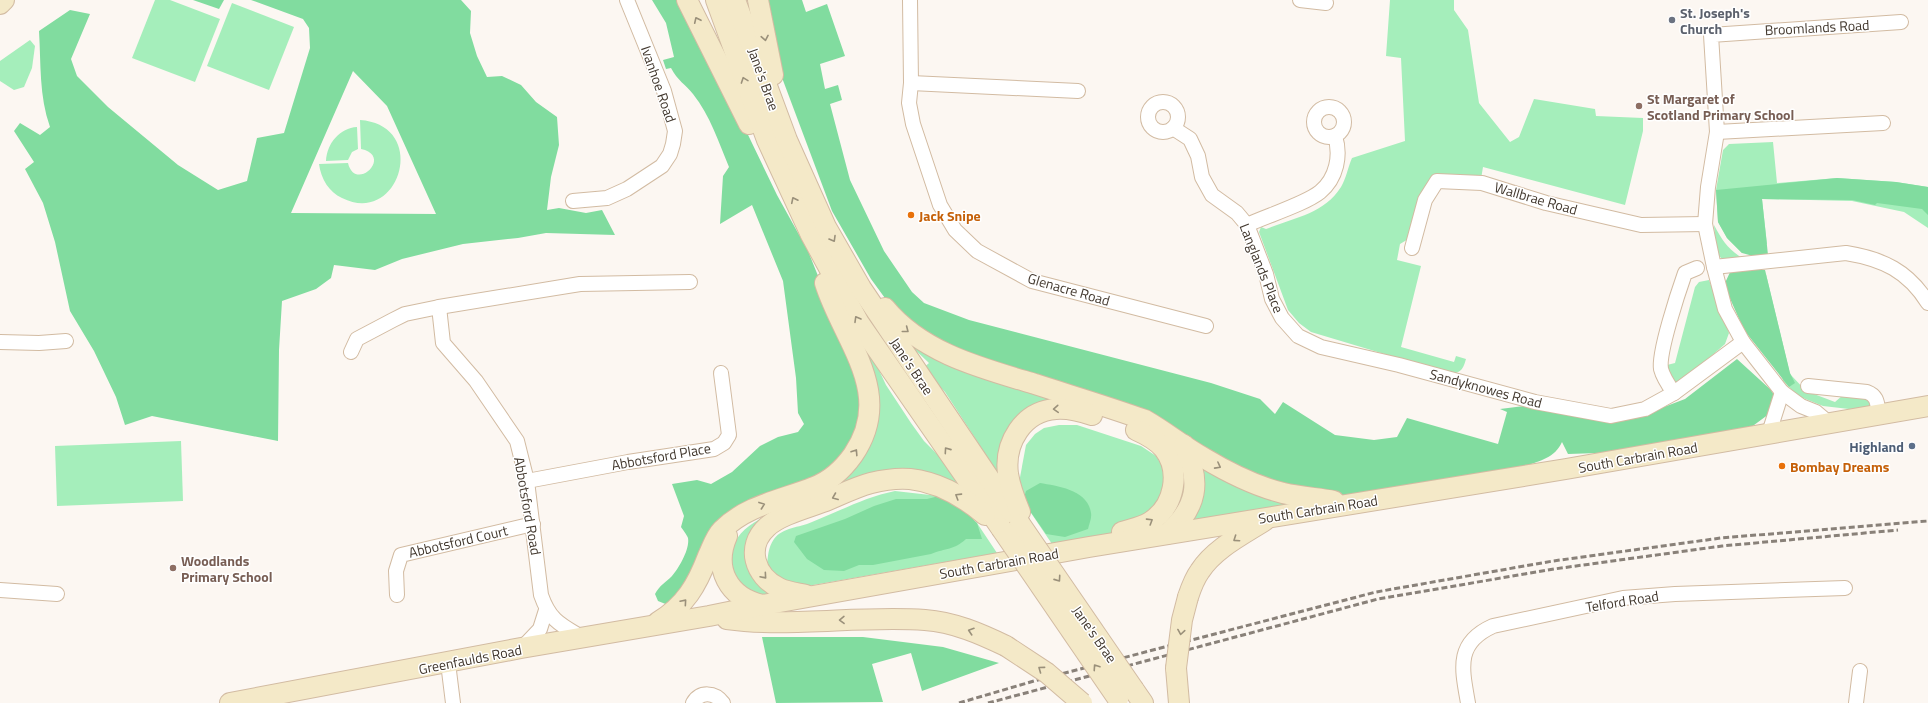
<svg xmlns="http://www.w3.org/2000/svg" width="1928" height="703" font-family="'Titillium Web',sans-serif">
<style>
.green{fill:#a5eebb}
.forest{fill:#81dc9f;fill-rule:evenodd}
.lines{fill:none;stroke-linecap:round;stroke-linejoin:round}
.street-casing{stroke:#d2bba2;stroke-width:16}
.secondary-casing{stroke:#d2bba2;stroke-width:22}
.street{stroke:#fff;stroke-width:14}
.secondary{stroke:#f4e9c8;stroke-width:20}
.rail{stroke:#898179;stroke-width:3;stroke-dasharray:6 3;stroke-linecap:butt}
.secondary-bridge-casing{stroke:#d2bba2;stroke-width:22;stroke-linecap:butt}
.secondary-bridge{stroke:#f4e9c8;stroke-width:20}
.oneway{stroke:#9a907a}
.worship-dot{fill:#6b7280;stroke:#fff;stroke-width:1.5}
.education-dot{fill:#8d6e63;stroke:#fff;stroke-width:1.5}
.food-dot{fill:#e8710a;stroke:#fff;stroke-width:1.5}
.service-dot{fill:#5c6f8a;stroke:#fff;stroke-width:1.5}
.labels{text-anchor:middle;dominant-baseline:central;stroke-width:3;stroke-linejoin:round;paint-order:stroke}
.worship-label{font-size:14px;font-weight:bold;fill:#5b616d;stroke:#fff;text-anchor:start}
.street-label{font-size:14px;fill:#41372d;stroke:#fff}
.education-label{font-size:14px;font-weight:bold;fill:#785e54;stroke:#fff;text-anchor:start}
.food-label{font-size:14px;font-weight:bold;fill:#c56008;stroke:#fff;text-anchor:start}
.service-label{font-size:14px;font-weight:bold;fill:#4e5e75;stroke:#fff;text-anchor:end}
</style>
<rect width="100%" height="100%" fill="#fcf7f2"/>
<g class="green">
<path d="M155,0H170L220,19L195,82L132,58Z"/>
<path d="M1390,0H1454V10L1468,30L1479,103L1510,142L1519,137L1534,99L1595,109L1596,116L1643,118V131L1625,205L1483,167L1481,179L1452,174H1438L1410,238L1400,244L1397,260L1421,266L1401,347L1454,362L1456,356L1466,359C1463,369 1462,372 1451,374L1311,332L1299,323L1288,310L1259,232L1261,227L1266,229C1293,218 1324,214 1341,187C1346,179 1348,167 1352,158L1405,141L1401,58L1386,56Z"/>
<path d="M232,3L294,27L269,90L207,66Z"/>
<path d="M30,40L35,46L32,68L24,87L14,90L0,81V61Z"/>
<path d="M360,120C430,125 400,227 342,198C329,192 321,179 319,164L348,163C355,193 394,156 361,149Z"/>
<path d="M357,127L358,149L352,152L348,160L326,161C327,143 340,128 357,127Z"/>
<path d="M1773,142L1777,183L1837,178L1896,182L1928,187V228L1904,212L1852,201L1762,199L1767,244L1742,253L1727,238L1718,222L1716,190L1723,150L1729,144Z"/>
<path d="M1714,225C1723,242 1728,249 1745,260L1722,259L1716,252Z"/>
<path d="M1765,270L1790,374L1806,391L1835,402L1843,395L1870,398L1872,407L1849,409L1823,406L1798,396L1783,381Z"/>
<path d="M1709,280L1729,333L1725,344L1684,380L1678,383L1672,381L1667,365L1675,363L1695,287L1699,282Z"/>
<path d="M844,312L878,368L886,385L911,423L924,441L945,462L958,480L948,487L906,475L753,539L771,593L749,597L731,579C731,570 728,556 732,548C747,510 804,508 835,488C845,482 853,471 860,461Z"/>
<path d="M910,345L941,361L1139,425L1170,442L1192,491L1174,513L1181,492L1139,428L1079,409L1037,414L999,479L988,458L945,392L922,369L929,363Z"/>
<path d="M1059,425H1077L1141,446L1156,456L1163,467L1167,479L1158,510L1119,532L1052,544L1023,501L1018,488L1026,445L1035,434L1044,428Z"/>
<path d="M181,441L183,501L57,506L55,446Z"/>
<path d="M1200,463L1297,504L1195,524L1192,518Z"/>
<path d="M895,491L939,496L977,523L997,553L796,588L785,587L767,565C768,556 768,548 774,539C783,527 799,528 812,522C840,511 865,497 895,491Z"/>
</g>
<g class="forest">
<path d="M193,0H224L219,9Z"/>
<path d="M251,0H461L471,11L470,33L477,56L487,77L502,76L521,85L536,102L557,117L559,145L551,177L547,210L559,208L586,213L602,210L615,235L546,233L518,238L463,244L402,259L375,270L334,265L331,278L316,289L282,301L279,350L278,441L152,416L125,425L116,397L94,351L70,311L55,242L43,203L25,169L34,162L14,131L20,123L40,135L50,127C39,96 41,64 39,31L70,10L90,14L71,59L77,76L108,107L178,165L218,190L247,181L257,138L284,133L310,48L309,28L303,19ZM353,71L387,106L436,214L291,213Z"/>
<path d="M652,0H683L777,195L808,251L860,380L861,424L844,456L814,480L756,501L668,605L658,601L655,594C659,586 666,582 672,576C679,568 690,549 688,538C687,535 683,530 681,527L684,516L672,484L697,480L711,484L732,472L760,446L778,437L798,432L804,424L798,413L796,378L783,281L752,205L720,224L723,176L729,167C719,143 710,115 693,94C685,84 678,81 671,68L666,69L663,60L674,57L666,23Z"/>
<path d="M764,0H802L806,12L827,4L845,56L820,64L825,89L838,85L842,100L830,104L850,180L884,251L912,292L924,303L969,320L1211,383L1260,399L1275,414L1283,402L1335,435L1374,440L1397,437L1407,418L1498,444L1507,412L1500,409L1524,406L1613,422L1664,407L1685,399L1737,359L1771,390L1775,397L1769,414L1750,428L1598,453L1568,454L1562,442C1555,458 1539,461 1523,467L1346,498L1270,483L973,359L901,320L871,279L832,211L775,59Z"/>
<path d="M1837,178L1896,182L1928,187V215L1922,209L1877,203L1875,205L1852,200L1762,199L1768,255L1753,256L1742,253L1727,238L1718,222L1716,190Z"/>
<path d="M1732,268L1765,270L1790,373L1795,383L1789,387L1744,330L1724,285Z"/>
<path d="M1040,483C1058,486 1088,490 1091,513C1092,518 1089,524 1088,529L1065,537L1046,534L1023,501L1026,491Z"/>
<path d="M939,496L957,503L977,523L982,539H966C954,550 946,548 931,554L873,565H859L844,571L824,570L807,559L794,542L796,536L845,519L874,506L896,499H927Z"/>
<path d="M762,637H863L943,647L999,663L922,691L911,653L872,664L883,702L776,703Z"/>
</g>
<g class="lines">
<g class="street-casing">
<g id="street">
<path d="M910,0L911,83L909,103L913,124L940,205L955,230L977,251L1032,281L1206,326"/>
<path d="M1300,0L1326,3"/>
<path d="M911,83L1078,91"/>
<circle cx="1163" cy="117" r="15"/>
<circle cx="1329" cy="122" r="15"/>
<path d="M1173,128L1190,139L1198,156L1202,177L1212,195L1237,213L1247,225L1266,274L1272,299L1282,318L1298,336L1321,347L1399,365L1535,402L1611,416L1645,409L1674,393L1743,342"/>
<path d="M1717,132L1883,123"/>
<path d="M573,201L607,198L627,189L662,166L670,154L673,144L675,131L664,91L627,0"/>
<path d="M1247,225C1266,216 1305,204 1320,192C1337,178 1341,155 1335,136"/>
<path d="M1412,248L1425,200L1437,181L1482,183L1546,203L1641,225L1705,224"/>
<path d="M1714,267L1846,253C1883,259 1908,271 1928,303"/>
<path d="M439,307L443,343L476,381L517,441L527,481L541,595C550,621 561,625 583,638"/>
<path d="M0,342L39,343L66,341"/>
<path d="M351,352L357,339L393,320L405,314L439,307L580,284L690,282"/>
<path d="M1808,386L1867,392C1878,396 1877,404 1879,414"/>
<path d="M1674,393C1669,386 1663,377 1661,369C1658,353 1679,290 1685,273L1697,268"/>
<path d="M1829,423L1816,412L1801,406L1782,392L1743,342L1725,309L1714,267L1705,224L1708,187L1717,132L1711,35L1901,22"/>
<path d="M1769,433L1782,392"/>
<path d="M527,481L628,462L714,449L724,443L729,435L721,373"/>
<path d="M0,590L57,594"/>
<path d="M397,595L396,571L401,555L533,524"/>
<path d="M522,648L540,629L546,610"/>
<path d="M448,663L453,703"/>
<path d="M693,703C700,691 715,692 723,703"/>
<path d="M1468,703C1462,669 1455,643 1493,626L1623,598L1675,594L1845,588"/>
<path d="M1856,703L1860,671"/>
</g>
</g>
<g class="secondary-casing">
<g id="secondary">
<path d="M687,0L749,124"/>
<path d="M716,0L767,140L811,235L859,323L1001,528"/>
<path d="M735,0L787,140L826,227L861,288L1020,524"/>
<path d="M758,0L773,75"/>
<path d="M0,4L4,0"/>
<path d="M885,308C922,353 981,368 1035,384C1072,396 1109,407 1145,420C1166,432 1184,447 1204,458C1229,473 1255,486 1283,493C1300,497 1317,498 1334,501"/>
<path d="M1020,512C1015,500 1010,487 1008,474C1004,443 1023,411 1056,409C1069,408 1080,411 1092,415"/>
<path d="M1122,532C1131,529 1142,527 1150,522C1175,506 1181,471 1164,449C1157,440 1145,434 1136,430"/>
<path d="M1167,534C1197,508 1202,482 1184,445"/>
<path d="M727,536C713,568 728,598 763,605"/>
<path d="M806,595C797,593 787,592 779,588C755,576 745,547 767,527C781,514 811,507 828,500C842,494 856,487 871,483C883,480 897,478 910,479C938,482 964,497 985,515"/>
<path d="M1188,597C1191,588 1194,579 1200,571C1214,549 1242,535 1264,521"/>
<path d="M727,619C792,628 860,615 925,620C954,622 981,634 1006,646"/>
<path d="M658,622C685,606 697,585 708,556C712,548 715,537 722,530C747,505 782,500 814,487C830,481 843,469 853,455C896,393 843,341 825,283"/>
<path d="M1176,668L1179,703"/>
<path d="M1134,690L1143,703"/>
<path d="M230,703L521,648L709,616L763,605L1089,547L1566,469L1928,406"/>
</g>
</g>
<use href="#street" class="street"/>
<use href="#secondary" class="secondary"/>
<g class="rail">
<path d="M959,703L1034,681L1376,592L1553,561L1721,538L1928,521"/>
<path d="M988,703L1378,599L1554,569L1722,546L1898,530"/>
</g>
<g class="secondary-bridge-casing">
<g id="secondary-bridge">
<path d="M1020,524L1134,690"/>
<path d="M1001,528L1118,699"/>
<path d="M1006,646L1047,673L1082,703"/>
<path d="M1176,668L1182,620L1188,597"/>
</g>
</g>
<use href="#secondary-bridge" class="secondary-bridge"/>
</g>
<defs><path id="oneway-chevron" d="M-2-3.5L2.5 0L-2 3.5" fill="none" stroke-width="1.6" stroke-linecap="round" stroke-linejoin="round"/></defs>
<g class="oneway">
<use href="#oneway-chevron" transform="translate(697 20) rotate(-115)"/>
<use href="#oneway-chevron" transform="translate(765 38) rotate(79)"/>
<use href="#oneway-chevron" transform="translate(744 80) rotate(-110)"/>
<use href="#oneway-chevron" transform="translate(794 200) rotate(-116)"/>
<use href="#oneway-chevron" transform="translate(833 239) rotate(60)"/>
<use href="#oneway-chevron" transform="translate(857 319) rotate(-120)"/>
<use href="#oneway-chevron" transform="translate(906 330) rotate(38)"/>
<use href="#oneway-chevron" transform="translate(1056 409) rotate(176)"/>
<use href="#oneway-chevron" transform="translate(947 450) rotate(-125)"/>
<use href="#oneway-chevron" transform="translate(855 452) rotate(-57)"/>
<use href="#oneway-chevron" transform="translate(1218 466) rotate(28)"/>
<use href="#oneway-chevron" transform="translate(958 496) rotate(-148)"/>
<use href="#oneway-chevron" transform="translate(835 497) rotate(158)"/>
<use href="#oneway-chevron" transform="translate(762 505) rotate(-20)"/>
<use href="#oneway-chevron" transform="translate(1150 521) rotate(-32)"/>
<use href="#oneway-chevron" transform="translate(1236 539) rotate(146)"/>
<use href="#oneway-chevron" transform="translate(764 576) rotate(49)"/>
<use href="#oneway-chevron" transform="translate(1058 579) rotate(55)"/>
<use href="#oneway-chevron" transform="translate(684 602) rotate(-49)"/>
<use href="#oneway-chevron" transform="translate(842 620) rotate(179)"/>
<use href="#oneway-chevron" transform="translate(971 631) rotate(-162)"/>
<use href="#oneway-chevron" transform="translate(1181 632) rotate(99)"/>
<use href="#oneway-chevron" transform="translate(1096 667) rotate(-124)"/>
<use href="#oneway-chevron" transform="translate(1041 669) rotate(-144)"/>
</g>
<circle class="worship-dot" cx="1672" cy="20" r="4"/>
<g class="education-dot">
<circle cx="1639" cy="106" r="4"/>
<circle cx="173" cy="568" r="4"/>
</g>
<g class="food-dot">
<circle cx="911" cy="215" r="4"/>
<circle cx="1782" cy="466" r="4"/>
</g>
<circle class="service-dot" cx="1912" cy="446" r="4"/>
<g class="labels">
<g class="worship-label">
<text x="1680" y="12">St. Joseph's<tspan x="1680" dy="16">Church</tspan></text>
</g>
<g class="street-label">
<text transform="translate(1817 27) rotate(-3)">Broomlands Road</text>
<text transform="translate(764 79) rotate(70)">Jane's Brae</text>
<text transform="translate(659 84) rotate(71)">Ivanhoe Road</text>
<text transform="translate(1536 198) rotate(16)">Wallbrae Road</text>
<text transform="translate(1262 268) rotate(68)">Langlands Place</text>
<text transform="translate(1069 289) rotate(16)">Glenacre Road</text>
<text transform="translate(912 366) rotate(56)">Jane's Brae</text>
<text transform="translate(1486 388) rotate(15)">Sandyknowes Road</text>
<text transform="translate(661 456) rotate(-10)">Abbotsford Place</text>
<text transform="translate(1638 457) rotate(-10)">South Carbrain Road</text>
<text transform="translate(528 506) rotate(80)">Abbotsford Road</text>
<text transform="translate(1318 509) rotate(-9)">South Carbrain Road</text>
<text transform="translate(458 541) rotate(-13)">Abbotsford Court</text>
<text transform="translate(999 563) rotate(-10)">South Carbrain Road</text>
<text transform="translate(1622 601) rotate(-9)">Telford Road</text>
<text transform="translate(1095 634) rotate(55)">Jane's Brae</text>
<text transform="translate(470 659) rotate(-11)">Greenfaulds Road</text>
</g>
<g class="education-label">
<text x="1647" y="98">St Margaret of<tspan x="1647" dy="16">Scotland Primary School</tspan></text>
<text x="181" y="560">Woodlands<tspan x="181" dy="16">Primary School</tspan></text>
</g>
<g class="food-label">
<text x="919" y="215">Jack Snipe</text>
<text x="1790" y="466">Bombay Dreams</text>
</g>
<g class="service-label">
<text x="1904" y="446">Highland</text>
</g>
</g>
</svg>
